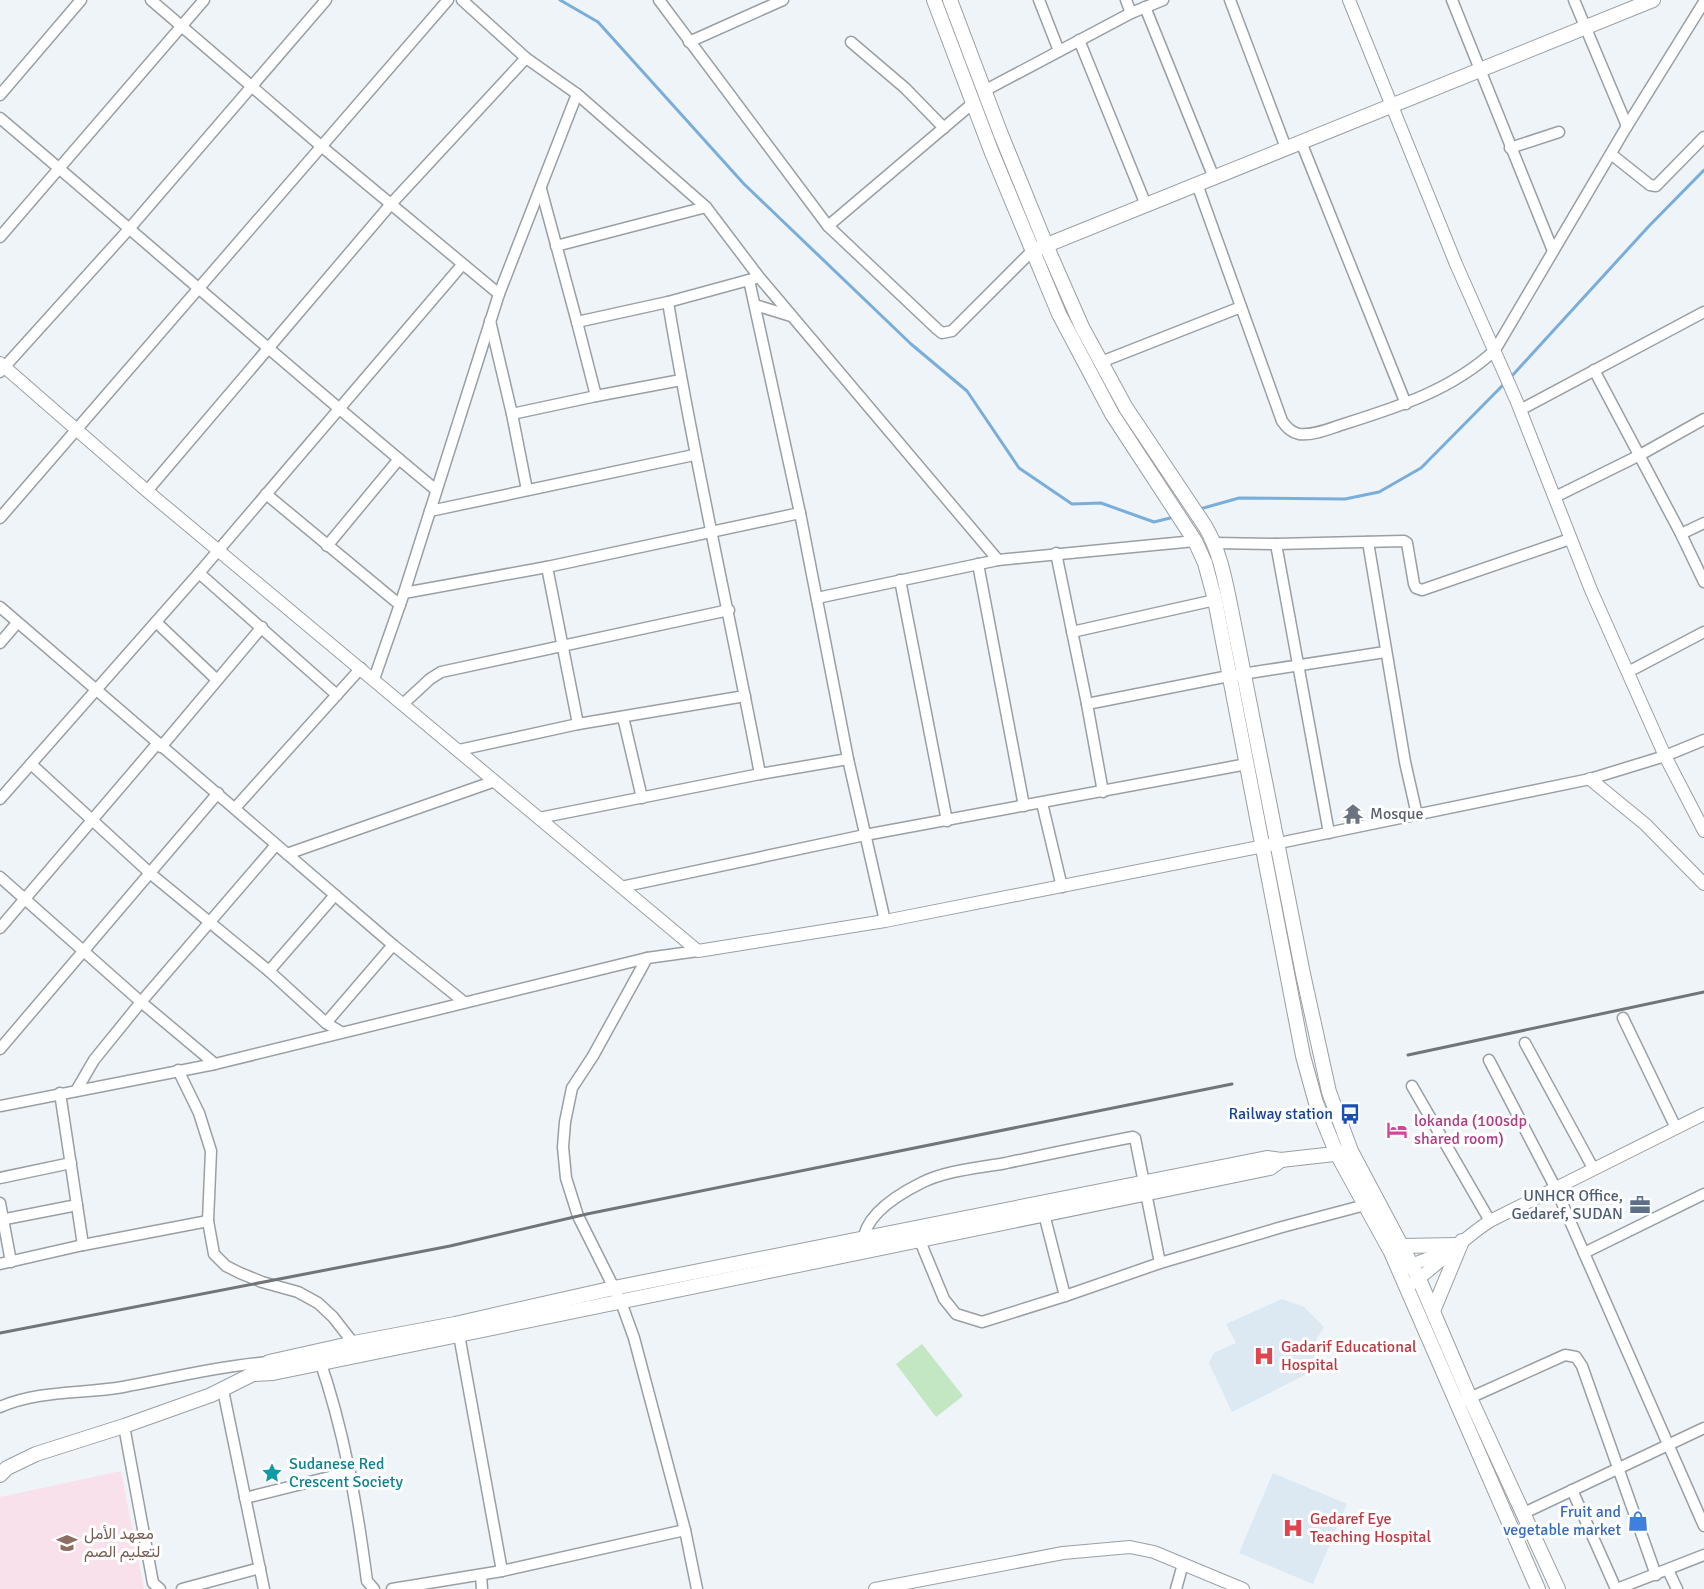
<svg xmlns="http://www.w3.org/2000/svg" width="1704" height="1589" font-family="Signika,Vazirmatn,sans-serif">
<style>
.built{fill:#dce8f2}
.education{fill:#f9e1ec}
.green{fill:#c2e7c2}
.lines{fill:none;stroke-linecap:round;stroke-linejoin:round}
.stream{stroke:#7aaeda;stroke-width:3}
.minor-casing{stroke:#999fa3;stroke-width:13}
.tertiary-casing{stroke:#999fa3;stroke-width:14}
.secondary-casing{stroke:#999fa3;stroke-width:16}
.minor{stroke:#fff;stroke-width:10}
.tertiary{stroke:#fff;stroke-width:12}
.secondary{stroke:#fff;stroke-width:14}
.rail{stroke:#727578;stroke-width:3}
.labels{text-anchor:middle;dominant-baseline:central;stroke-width:6;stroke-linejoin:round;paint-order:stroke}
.worship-label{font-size:16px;fill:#5b616d;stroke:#fff;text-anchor:start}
.transit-label{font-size:16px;fill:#164399;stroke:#fff;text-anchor:end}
.hotel-label{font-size:16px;fill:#b23c85;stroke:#fff;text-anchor:start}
.service-label{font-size:16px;fill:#4e5e75;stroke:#fff;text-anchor:end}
.health-label{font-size:16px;fill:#be3a42;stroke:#fff;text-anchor:start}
.culture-label{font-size:16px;fill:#0d838f;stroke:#fff;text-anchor:start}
.shop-label{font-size:16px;fill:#366cbe;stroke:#fff;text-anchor:end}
.education-label{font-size:16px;fill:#785e54;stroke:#fff;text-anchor:start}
</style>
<rect width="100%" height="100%" fill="#eef4f8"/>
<g class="built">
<path d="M1282,1299L1304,1307L1324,1327L1317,1338L1314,1358L1309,1360L1305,1375L1232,1412L1209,1363L1214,1353L1236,1343L1226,1324Z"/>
<path d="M1273,1473L1347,1504L1313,1584L1239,1553Z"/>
</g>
<path class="education" d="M121,1471L144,1589H0V1497Z"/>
<path class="green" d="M922,1344L963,1396L936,1417L896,1364Z"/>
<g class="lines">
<g class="stream">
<path d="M560,0L598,22L744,184L911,344L967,391L1019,468L1072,504L1101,503L1154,522L1174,517"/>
<path d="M1511,377L1649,226L1704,170"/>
<path d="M1200,509L1239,498L1345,499L1379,492L1421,468L1504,384"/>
</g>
<g class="minor-casing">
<g id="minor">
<path d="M151,0L321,146L499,294"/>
<path d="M659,0L828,226L937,329L942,333L952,331L1032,251"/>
<path d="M1039,0L1059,51"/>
<path d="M1126,0L1131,13"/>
<path d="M1230,0L1286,148"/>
<path d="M1452,0L1553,251"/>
<path d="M1574,0L1627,126"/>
<path d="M1145,7L1214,178"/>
<path d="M1079,40L1146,205"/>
<path d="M689,42L783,0"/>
<path d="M851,42L905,88L944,128"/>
<path d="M984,91L1131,13L1163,0"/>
<path d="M577,94L706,207L759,277L998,560L1195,541"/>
<path d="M0,95L81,0"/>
<path d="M0,118C146,242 289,368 436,490"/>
<path d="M1301,142L1406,404"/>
<path d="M1510,148L1559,132"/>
<path d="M1611,154L1650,185L1656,186L1704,137"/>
<path d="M1197,184L1282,421C1287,428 1291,432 1299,434C1313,436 1331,428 1344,424C1398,407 1452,390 1495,350L1627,126L1704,2"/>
<path d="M541,189L577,322L668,302L756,278"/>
<path d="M828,226L973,103"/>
<path d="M0,237L204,0"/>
<path d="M556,246L706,207"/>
<path d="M749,280L800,513L848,759L885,921"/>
<path d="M668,302C694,460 730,616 760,774"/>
<path d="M755,305L791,316"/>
<path d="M490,321L512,414L527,490"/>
<path d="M577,322L596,396L681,380"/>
<path d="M1101,362L1241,307"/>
<path d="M1594,370L1681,534L1704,582"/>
<path d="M0,372L129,229L326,0"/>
<path d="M1520,410L1704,312"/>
<path d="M512,414L596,396"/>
<path d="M147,491L391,204L526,58"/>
<path d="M266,494L400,605"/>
<path d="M1555,497L1640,455L1704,419"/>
<path d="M430,511L694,455"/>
<path d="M0,518L448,0"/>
<path d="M1681,534L1704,523"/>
<path d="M1368,542L1405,762L1417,815"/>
<path d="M1214,543L1276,544L1404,541L1407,543L1414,584L1416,588L1422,590L1570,539"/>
<path d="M1276,544L1329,833"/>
<path d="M327,546L399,459"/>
<path d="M1056,553L1087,704L1103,792"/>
<path d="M978,564L1024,806"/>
<path d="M547,567L578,724"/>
<path d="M199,573L337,695"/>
<path d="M900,580L947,821"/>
<path d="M404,593L547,567L800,513"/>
<path d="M817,598L998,560"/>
<path d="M0,607L393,945L464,1002"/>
<path d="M156,622L217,680"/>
<path d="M1072,632L1215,600"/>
<path d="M0,643L17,623"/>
<path d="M1628,672L1704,632"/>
<path d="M374,679L404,593L499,294L577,94L526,58L462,0"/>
<path d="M403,704L430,679L441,672L729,610"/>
<path d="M1087,704L1229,676L1385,652"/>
<path d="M623,717L642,798"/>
<path d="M161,747L262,627"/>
<path d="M459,750L578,724L745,696"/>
<path d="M31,764L151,874L269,971L326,1023L341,1032"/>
<path d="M0,799L199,573L462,265"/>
<path d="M1042,803L1062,887"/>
<path d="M235,808L361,668"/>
<path d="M539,818L760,774L848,759"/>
<path d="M1279,843L1590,779L1665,756L1704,740"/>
<path d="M287,854L495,781"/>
<path d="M0,877L141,1002L215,1064"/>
<path d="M621,887L865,835L1247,764"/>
<path d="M0,928L157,744"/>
<path d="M647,958L593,1056L572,1088L565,1122L563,1147L566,1178L578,1216L621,1302L634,1338L685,1530L697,1589"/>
<path d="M269,971L335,895"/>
<path d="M1623,1018L1676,1128"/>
<path d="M326,1023L393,945"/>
<path d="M1525,1043L1593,1168"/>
<path d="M0,1049L218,793"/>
<path d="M1489,1060L1555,1187L1704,1526"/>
<path d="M178,1070L199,1113L211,1151L208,1221L214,1254L226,1266L240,1273L262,1282L298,1292L318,1303L333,1317L358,1349"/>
<path d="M1412,1086L1490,1221"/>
<path d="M76,1091L94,1060L141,1002L276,845"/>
<path d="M60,1093L83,1245"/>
<path d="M0,1106L215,1064L647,958L698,951"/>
<path d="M0,1178L71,1163"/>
<path d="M0,1203L11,1262"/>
<path d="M1044,1214L1065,1296"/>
<path d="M0,1220L77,1205"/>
<path d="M920,1241L944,1299L956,1314L982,1322L1065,1296L1160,1263L1282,1227L1365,1205"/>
<path d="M863,1243C864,1215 899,1194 921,1183C947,1170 979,1168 1006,1163C1049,1154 1091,1145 1133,1137L1135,1138L1160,1263"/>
<path d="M1584,1253L1704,1194"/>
<path d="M0,1264L83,1245L208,1221"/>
<path d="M459,1335L502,1571"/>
<path d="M319,1358C344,1430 357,1505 367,1581L374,1589"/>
<path d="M223,1390L264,1589"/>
<path d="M1465,1400L1565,1355L1576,1357L1582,1366L1656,1575"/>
<path d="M0,1407C39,1390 82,1394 123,1387C172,1378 220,1366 269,1362"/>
<path d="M124,1426L153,1583L160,1589"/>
<path d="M1572,1490L1616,1589"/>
<path d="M245,1498L350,1472"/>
<path d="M1524,1513L1704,1428"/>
<path d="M1668,1570L1677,1589"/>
<path d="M481,1575L482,1589"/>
<path d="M182,1589L260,1568"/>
<path d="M392,1589L502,1571L685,1530"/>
<path d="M1176,1589L1183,1564"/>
<path d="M1617,1589L1704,1555"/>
</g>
</g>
<g class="tertiary-casing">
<g id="tertiary">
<path d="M1349,0L1456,264L1517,402L1591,590L1665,756L1704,831"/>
<path d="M0,363L147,491L698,951L885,921L1279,843"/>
<path d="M1590,779L1645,824L1704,884"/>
<path d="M1404,1268L1446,1251"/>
<path d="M1407,1287C1436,1268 1460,1240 1490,1221L1704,1114"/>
<path d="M875,1589L1063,1553L1130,1547L1154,1552L1243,1589"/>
</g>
</g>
<g class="secondary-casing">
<g id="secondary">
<path d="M934,0L992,153L1059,314L1112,414L1195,541L1205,563L1215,600L1303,1056L1316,1103L1337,1154L1391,1252L1538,1589"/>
<path d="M950,0L1000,132L1046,245L1082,327L1126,408L1205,526C1220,551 1225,580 1231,609L1303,974L1329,1092L1351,1151L1419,1279L1470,1398L1558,1589"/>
<path d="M1037,249L1653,0"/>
<path d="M1402,1246L1457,1245"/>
<path d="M1433,1311L1462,1241"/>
<path d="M253,1374L273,1373L1270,1168L1281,1160"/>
<path d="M0,1475L7,1468L36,1454L124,1426L211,1395L253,1374L269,1362L354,1343L455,1324L614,1288L1267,1158L1281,1160L1343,1153"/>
</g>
</g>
<use href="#minor" class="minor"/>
<use href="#tertiary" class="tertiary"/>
<use href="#secondary" class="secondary"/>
<g class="rail">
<path d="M1408,1055L1704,992"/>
<path d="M0,1333L450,1246L587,1214L1232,1084"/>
</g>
</g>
<defs>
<g id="temple-bare" transform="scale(1.62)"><path d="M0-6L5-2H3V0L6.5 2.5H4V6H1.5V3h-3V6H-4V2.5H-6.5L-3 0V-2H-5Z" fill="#6b7280" stroke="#fff" stroke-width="2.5" paint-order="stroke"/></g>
<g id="bus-bare" transform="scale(1.62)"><path d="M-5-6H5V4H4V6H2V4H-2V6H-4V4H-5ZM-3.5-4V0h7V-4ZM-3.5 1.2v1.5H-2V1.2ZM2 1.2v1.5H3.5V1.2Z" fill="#1a4fb4" stroke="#fff" stroke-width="2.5" paint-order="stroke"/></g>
<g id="hotel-bare" transform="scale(1.62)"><path d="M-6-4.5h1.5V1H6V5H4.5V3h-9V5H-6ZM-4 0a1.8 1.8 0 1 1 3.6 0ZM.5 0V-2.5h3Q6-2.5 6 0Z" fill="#d1479c" stroke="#fff" stroke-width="2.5" paint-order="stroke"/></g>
<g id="office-bare" transform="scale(1.62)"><path d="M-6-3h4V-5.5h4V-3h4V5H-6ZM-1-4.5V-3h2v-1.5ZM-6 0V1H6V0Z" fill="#5c6f8a" stroke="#fff" stroke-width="2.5" paint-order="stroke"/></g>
<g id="hospital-bare" transform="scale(1.62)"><path d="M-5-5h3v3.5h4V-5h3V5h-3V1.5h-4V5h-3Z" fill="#e0444e" stroke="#fff" stroke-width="2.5" paint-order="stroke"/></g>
<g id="sight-bare" transform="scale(1.62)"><path d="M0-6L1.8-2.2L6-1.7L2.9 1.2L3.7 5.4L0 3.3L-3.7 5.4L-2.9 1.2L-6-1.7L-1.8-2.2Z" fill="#0f9aa8" stroke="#fff" stroke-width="2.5" paint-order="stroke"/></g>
<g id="shop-bare" transform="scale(1.62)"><path d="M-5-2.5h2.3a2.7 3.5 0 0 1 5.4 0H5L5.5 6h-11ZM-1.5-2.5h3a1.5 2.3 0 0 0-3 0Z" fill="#3f7fe0" stroke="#fff" stroke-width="2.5" paint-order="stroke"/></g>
<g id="school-bare" transform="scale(1.62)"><path d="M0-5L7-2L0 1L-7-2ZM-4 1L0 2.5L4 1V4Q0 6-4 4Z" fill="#8d6e63" stroke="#fff" stroke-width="2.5" paint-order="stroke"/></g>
</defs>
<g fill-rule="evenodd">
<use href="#temple-bare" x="1353" y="814"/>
<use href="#bus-bare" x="1350" y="1114"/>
<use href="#hotel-bare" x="1397" y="1130"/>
<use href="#office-bare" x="1640" y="1205"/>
<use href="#hospital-bare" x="1264" y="1356"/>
<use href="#sight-bare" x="272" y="1473"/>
<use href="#shop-bare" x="1638" y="1521"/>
<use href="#hospital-bare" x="1293" y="1528"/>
<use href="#school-bare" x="67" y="1543"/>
</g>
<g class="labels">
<g class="worship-label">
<text x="1370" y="814">Mosque</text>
</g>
<g class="transit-label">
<text x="1333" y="1114">Railway station</text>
</g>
<g class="hotel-label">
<text x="1414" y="1121">lokanda (100sdp<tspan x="1414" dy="18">shared room)</tspan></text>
</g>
<g class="service-label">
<text x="1623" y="1196">UNHCR Office,<tspan x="1623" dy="18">Gedaref, SUDAN</tspan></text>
</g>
<g class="health-label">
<text x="1281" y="1347">Gadarif Educational<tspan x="1281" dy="18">Hospital</tspan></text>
<text x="1310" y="1519">Gedaref Eye<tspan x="1310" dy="18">Teaching Hospital</tspan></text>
</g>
<g class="culture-label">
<text x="289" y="1464">Sudanese Red<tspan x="289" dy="18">Crescent Society</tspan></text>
</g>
<g class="shop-label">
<text x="1621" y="1512">Fruit and<tspan x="1621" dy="18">vegetable market</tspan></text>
</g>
<g class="education-label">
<text x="84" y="1534">معهد الأمل<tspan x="84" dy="18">لتعليم الصم</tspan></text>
</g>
</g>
</svg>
